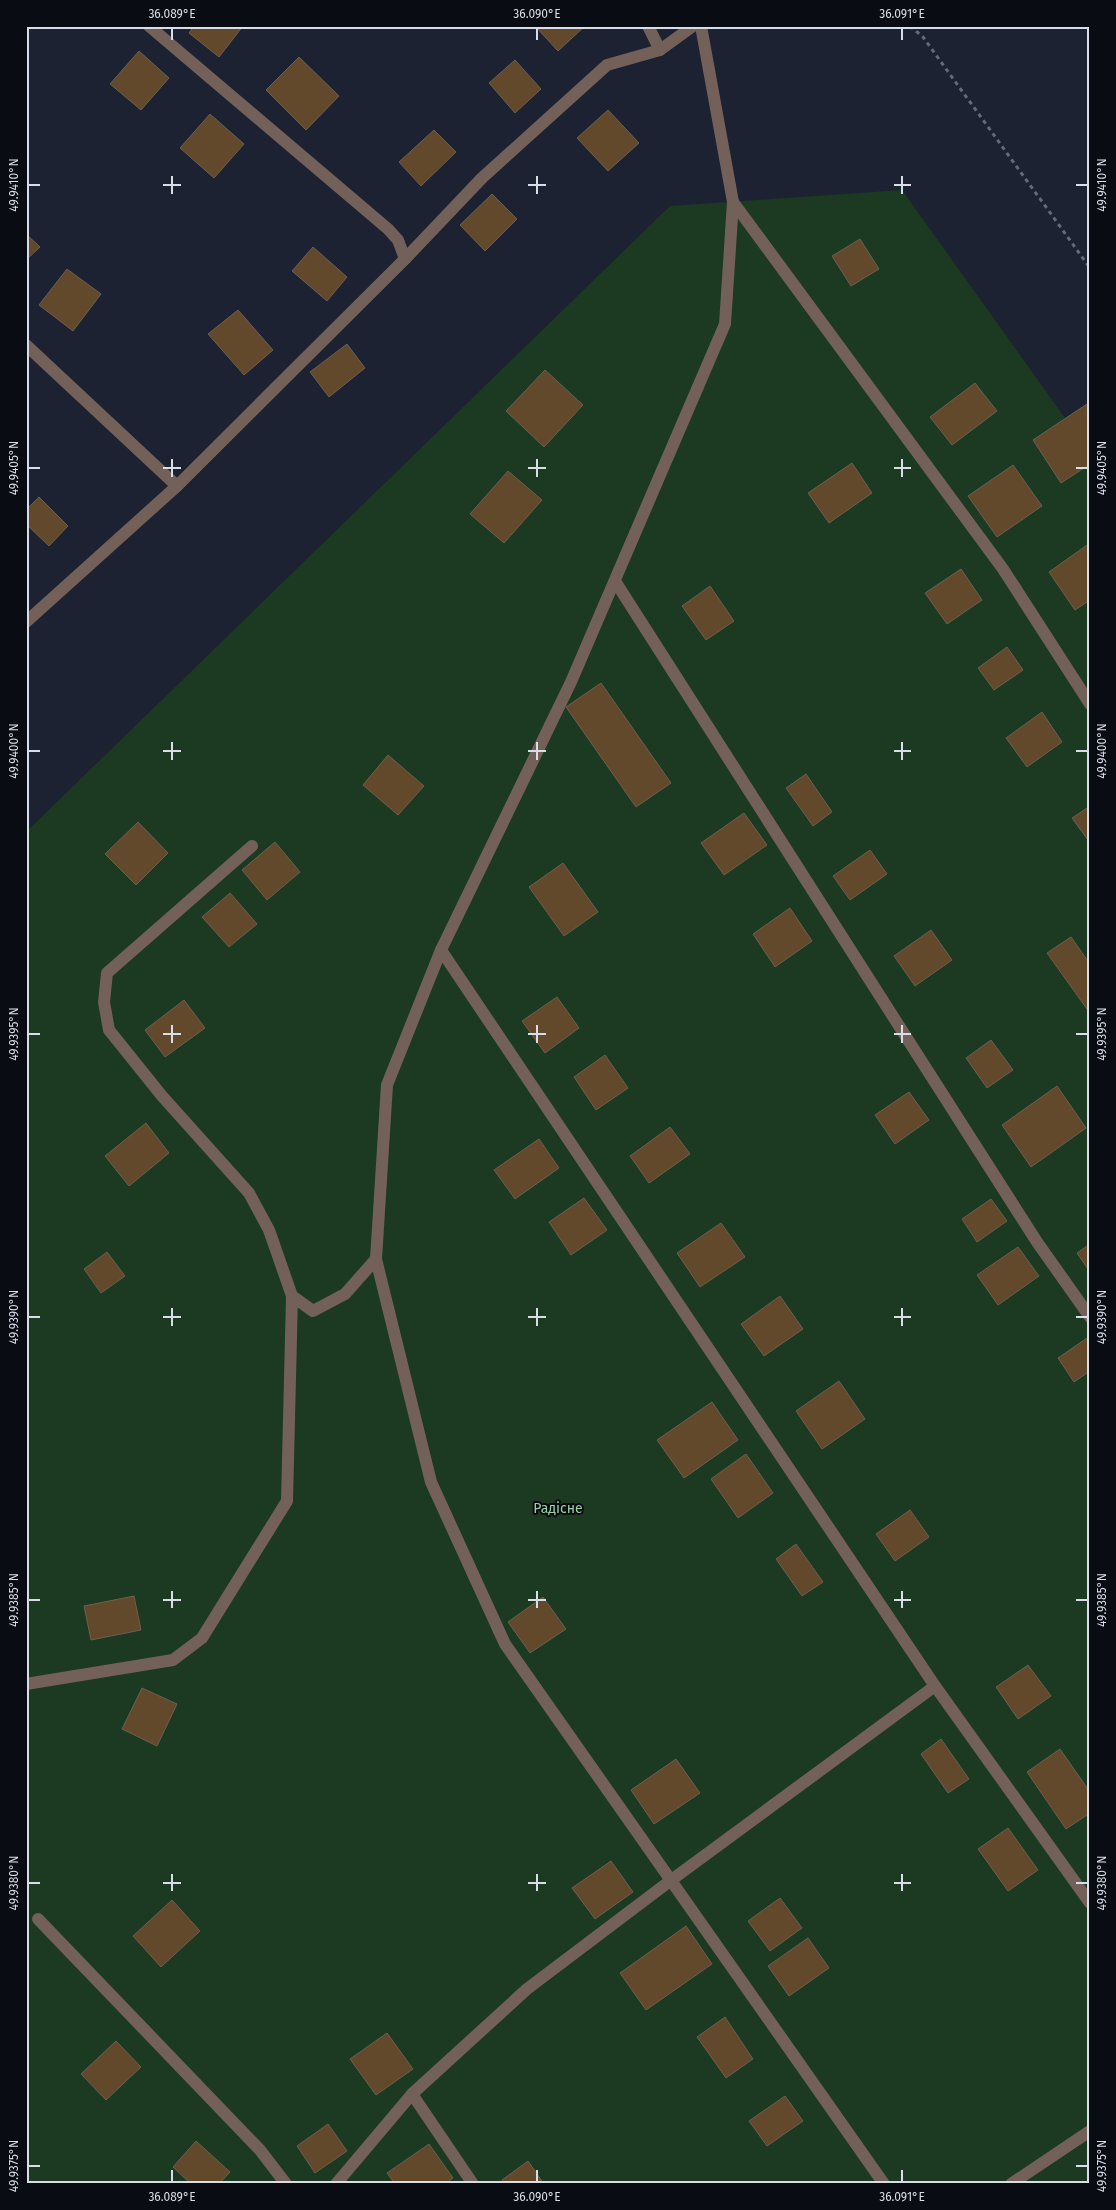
<svg xmlns="http://www.w3.org/2000/svg" width="1116" height="2210" font-family="'Fira Sans',sans-serif">
<style>
.green{fill:#1c3922}
.building{fill:#63492b;stroke:#6d5f50}
.lines{fill:none;stroke-linecap:round;stroke-linejoin:round}
.path{stroke:#646a77;stroke-width:3;stroke-dasharray:4 4;stroke-linecap:butt}
.minor{stroke:#726059;stroke-width:12}
.ticks{fill:none;stroke:#d8dde7;stroke-width:2}
.labels{text-anchor:middle;dominant-baseline:central;stroke-width:4;stroke-linejoin:round;paint-order:stroke}
.park-label{font-size:14px;fill:#9bd2a4;stroke:#090c12}
.neatline{fill:none;stroke:#d8dde7;stroke-width:2}
.ticks-label{font-size:12px;text-anchor:middle;fill:#d8dde7}
</style>
<rect width="100%" height="100%" fill="#1c2231"/>
<path class="green" d="M902,190L1090,453V2184H26V832L670,206Z"/>
<g class="building">
<path d="M194,26H243L219,57L189,33Z"/>
<path d="M535,26H585L558,51Z"/>
<path d="M139,51L169,78L141,110L110,84Z"/>
<path d="M299,57L339,96L306,130L266,90Z"/>
<path d="M515,60L541,89L515,113L489,83Z"/>
<path d="M608,110L639,143L608,171L577,138Z"/>
<path d="M210,114L244,144L214,178L180,148Z"/>
<path d="M434,130L456,152L421,186L399,162Z"/>
<path d="M492,194L517,219L485,251L460,225Z"/>
<path d="M26,234L40,247L26,260Z"/>
<path d="M860,239L879,269L851,286L832,256Z"/>
<path d="M313,247L347,277L327,301L292,271Z"/>
<path d="M67,269L101,294L73,331L39,305Z"/>
<path d="M238,310L273,350L244,375L208,334Z"/>
<path d="M347,344L365,368L329,397L310,372Z"/>
<path d="M545,370L583,405L544,447L506,411Z"/>
<path d="M975,383L997,411L952,445L930,417Z"/>
<path d="M1090,402V464L1061,483L1033,440Z"/>
<path d="M852,463L872,493L829,523L808,493Z"/>
<path d="M1013,465L1042,506L997,537L968,496Z"/>
<path d="M508,471L542,500L504,543L470,514Z"/>
<path d="M39,497L68,526L49,546L26,524V510Z"/>
<path d="M1090,543V600L1075,610L1049,572Z"/>
<path d="M961,569L982,600L947,624L925,593Z"/>
<path d="M710,586L734,621L706,640L682,606Z"/>
<path d="M1007,647L1023,670L994,690L978,668Z"/>
<path d="M601,683L671,783L636,807L566,707Z"/>
<path d="M1042,712L1062,742L1027,767L1006,738Z"/>
<path d="M388,755L424,786L398,815L363,785Z"/>
<path d="M806,774L832,812L813,826L786,788Z"/>
<path d="M1090,806V843L1072,818Z"/>
<path d="M744,813L767,845L724,875L701,843Z"/>
<path d="M138,822L168,853L136,885L105,854Z"/>
<path d="M275,842L300,872L267,900L242,870Z"/>
<path d="M870,850L887,874L850,900L833,876Z"/>
<path d="M563,863L598,912L564,936L529,887Z"/>
<path d="M230,893L257,924L229,947L202,917Z"/>
<path d="M790,908L812,941L775,967L753,934Z"/>
<path d="M931,930L952,960L915,986L894,956Z"/>
<path d="M1071,937L1090,964V1007L1087,1009L1047,953Z"/>
<path d="M557,997L579,1028L545,1053L522,1021Z"/>
<path d="M184,1000L205,1028L165,1057L145,1030Z"/>
<path d="M991,1040L1013,1070L987,1088L966,1058Z"/>
<path d="M605,1055L628,1088L596,1110L574,1077Z"/>
<path d="M1057,1086L1086,1128L1031,1167L1002,1125Z"/>
<path d="M909,1092L929,1120L895,1144L875,1115Z"/>
<path d="M146,1123L169,1153L129,1186L105,1156Z"/>
<path d="M670,1127L690,1154L649,1183L630,1156Z"/>
<path d="M539,1139L559,1168L515,1199L494,1170Z"/>
<path d="M584,1198L607,1230L571,1255L549,1222Z"/>
<path d="M991,1199L1007,1221L977,1242L962,1219Z"/>
<path d="M721,1223L745,1257L700,1287L677,1253Z"/>
<path d="M1090,1244V1272L1077,1253Z"/>
<path d="M1018,1247L1039,1276L998,1305L977,1275Z"/>
<path d="M107,1252L125,1276L101,1293L84,1269Z"/>
<path d="M780,1296L803,1329L764,1356L741,1324Z"/>
<path d="M1087,1338L1090,1342V1371L1074,1382L1058,1358Z"/>
<path d="M839,1381L865,1419L822,1449L796,1411Z"/>
<path d="M712,1402L738,1440L684,1478L657,1440Z"/>
<path d="M746,1454L773,1493L738,1518L711,1479Z"/>
<path d="M910,1510L929,1537L895,1561L876,1534Z"/>
<path d="M796,1544L823,1582L802,1596L776,1559Z"/>
<path d="M134,1596L141,1630L91,1640L84,1606Z"/>
<path d="M543,1597L566,1629L530,1653L508,1622Z"/>
<path d="M1028,1665L1051,1696L1018,1719L996,1687Z"/>
<path d="M142,1688L177,1704L157,1746L122,1729Z"/>
<path d="M941,1739L969,1779L948,1793L921,1754Z"/>
<path d="M1060,1749L1090,1792V1813L1066,1829L1027,1772Z"/>
<path d="M676,1759L700,1793L654,1824L631,1790Z"/>
<path d="M1008,1828L1038,1870L1008,1891L978,1849Z"/>
<path d="M611,1861L633,1892L595,1919L572,1888Z"/>
<path d="M780,1898L802,1928L770,1951L748,1921Z"/>
<path d="M172,1900L200,1931L161,1967L133,1936Z"/>
<path d="M686,1926L712,1964L646,2010L620,1973Z"/>
<path d="M808,1938L829,1968L789,1996L768,1966Z"/>
<path d="M725,2017L753,2059L726,2078L697,2037Z"/>
<path d="M387,2033L413,2069L376,2095L350,2059Z"/>
<path d="M116,2041L141,2067L106,2100L81,2074Z"/>
<path d="M785,2096L803,2121L767,2146L749,2121Z"/>
<path d="M328,2124L347,2151L315,2173L297,2146Z"/>
<path d="M196,2141L230,2172L219,2184H191L173,2167Z"/>
<path d="M429,2144L453,2178L445,2184H395L387,2173Z"/>
<path d="M528,2161L544,2184H505L502,2180Z"/>
</g>
<g class="lines">
<path class="path" d="M910,26L923,37L1090,268"/>
<g class="minor">
<path d="M149,26L388,229L398,240L405,259"/>
<path d="M648,26L660,50"/>
<path d="M701,26L733,202L725,324L571,682L441,950L387,1085L376,1259L431,1482L505,1644L884,2184"/>
<path d="M733,202L1003,569L1090,704"/>
<path d="M26,345L177,486"/>
<path d="M615,581L1037,1242L1090,1317"/>
<path d="M26,622L177,486L405,259L482,178L607,65L660,50L693,26"/>
<path d="M252,846L107,973L104,1002L109,1030L162,1096L249,1193L269,1230L292,1296L313,1311L345,1294L376,1259"/>
<path d="M441,950L935,1686L1090,1903"/>
<path d="M26,1684L173,1660L202,1638L287,1501L292,1296"/>
<path d="M38,1919L260,2150L286,2184"/>
<path d="M412,2094L473,2184"/>
<path d="M336,2184L412,2094L527,1989L670,1881L935,1686"/>
<path d="M1011,2184L1090,2131"/>
</g>
</g>
<path class="ticks" d="M172,28V40M537,28V40M902,28V40M172,176V194M537,176V194M902,176V194M28,185H40M163,185H181M528,185H546M894,185H911M1076,185H1088M172,459V477M537,459V477M902,459V477M28,468H40M163,468H181M528,468H546M894,468H911M1076,468H1088M172,742V760M537,742V760M902,742V760M28,751H40M163,751H181M528,751H546M894,751H911M1076,751H1088M172,1025V1043M537,1025V1043M902,1025V1043M28,1034H40M163,1034H181M528,1034H546M894,1034H911M1076,1034H1088M172,1308V1326M537,1308V1326M902,1308V1326M28,1317H40M163,1317H181M528,1317H546M894,1317H911M1076,1317H1088M172,1591V1608M537,1591V1608M902,1591V1608M28,1600H40M163,1600H181M528,1600H546M894,1600H911M1076,1600H1088M172,1874V1891M537,1874V1891M902,1874V1891M28,1883H40M163,1883H181M528,1883H546M894,1883H911M1076,1883H1088M28,2166H40M1076,2166H1088M172,2170V2182M537,2170V2182M902,2170V2182"/>
<g class="labels">
<g class="park-label">
<text x="558" y="1508">Радісне</text>
</g>
</g>
<rect width="1116" height="2210" fill="none" stroke="#090c12" stroke-width="55"/>
<rect x="28" y="28" width="1060" height="2154" class="neatline"/>
<g class="ticks-label">
<text x="172" y="18">36.089°E</text>
<text x="537" y="18">36.090°E</text>
<text x="902" y="18">36.091°E</text>
<text transform="translate(14 185) rotate(-90)" y="4">49.9410°N</text>
<text transform="translate(1102 185) rotate(-90)" y="4">49.9410°N</text>
<text transform="translate(14 468) rotate(-90)" y="4">49.9405°N</text>
<text transform="translate(1102 468) rotate(-90)" y="4">49.9405°N</text>
<text transform="translate(14 751) rotate(-90)" y="4">49.9400°N</text>
<text transform="translate(1102 751) rotate(-90)" y="4">49.9400°N</text>
<text transform="translate(14 1034) rotate(-90)" y="4">49.9395°N</text>
<text transform="translate(1102 1034) rotate(-90)" y="4">49.9395°N</text>
<text transform="translate(14 1317) rotate(-90)" y="4">49.9390°N</text>
<text transform="translate(1102 1317) rotate(-90)" y="4">49.9390°N</text>
<text transform="translate(14 1600) rotate(-90)" y="4">49.9385°N</text>
<text transform="translate(1102 1600) rotate(-90)" y="4">49.9385°N</text>
<text transform="translate(14 1883) rotate(-90)" y="4">49.9380°N</text>
<text transform="translate(1102 1883) rotate(-90)" y="4">49.9380°N</text>
<text transform="translate(14 2166) rotate(-90)" y="4">49.9375°N</text>
<text transform="translate(1102 2166) rotate(-90)" y="4">49.9375°N</text>
<text x="172" y="2201">36.089°E</text>
<text x="537" y="2201">36.090°E</text>
<text x="902" y="2201">36.091°E</text>
</g>
</svg>
